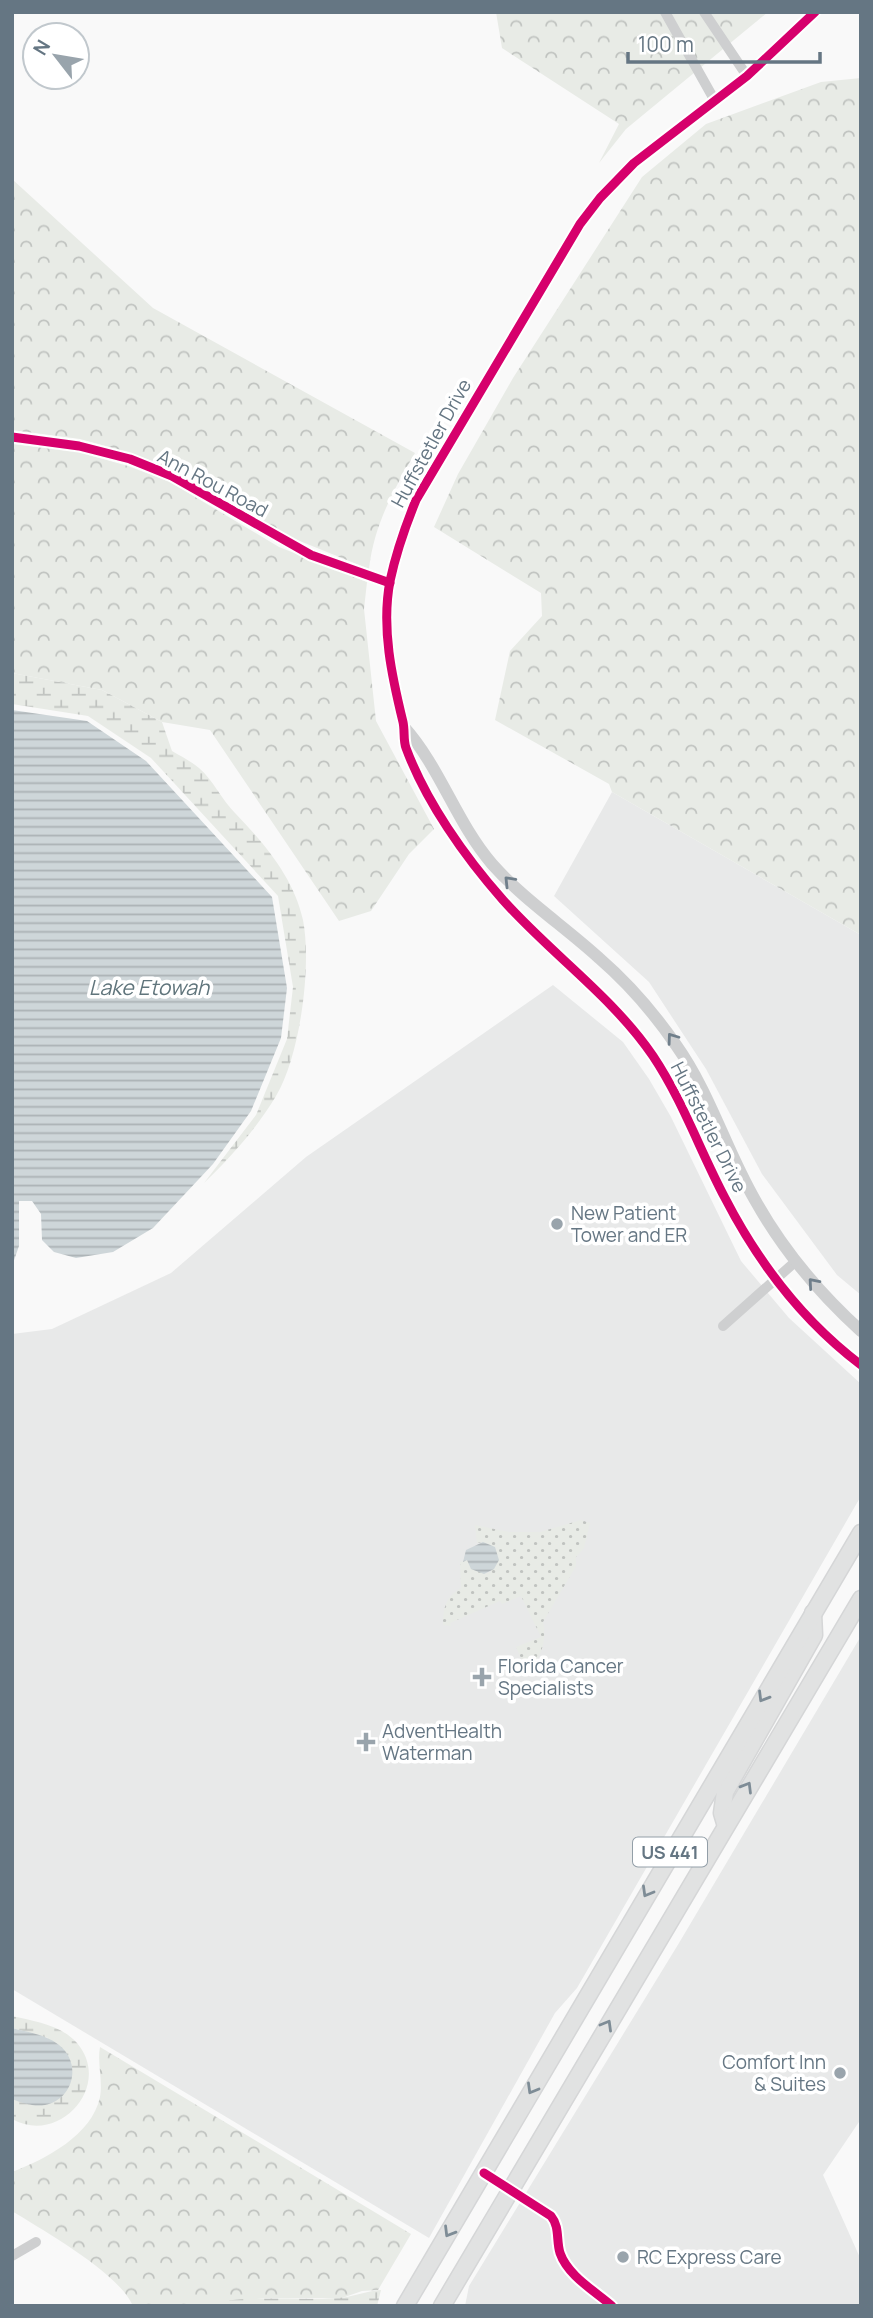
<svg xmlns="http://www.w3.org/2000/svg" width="873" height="2318" font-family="Manrope,sans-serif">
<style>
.built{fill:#e8e9e9}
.forest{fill:url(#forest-crowns)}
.wetland{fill:url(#wetland-marsh)}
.park{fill:url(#park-dots)}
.water{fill:url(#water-rules)}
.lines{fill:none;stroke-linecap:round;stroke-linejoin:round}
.primary-casing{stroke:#d5d6d7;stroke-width:19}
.minor{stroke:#cecfd0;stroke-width:10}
.tertiary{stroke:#cecfd0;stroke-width:12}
.primary{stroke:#e1e2e2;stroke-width:16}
.cycleway-casing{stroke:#fff;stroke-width:13}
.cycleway{stroke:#d6006c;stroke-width:9}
.oneway{stroke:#707f8b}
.oneway2{stroke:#7e8c96}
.poi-dot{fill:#99a4ac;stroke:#fff;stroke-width:2.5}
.labels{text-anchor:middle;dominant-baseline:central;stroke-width:7;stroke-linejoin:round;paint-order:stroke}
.shield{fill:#fff;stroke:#939fa8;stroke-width:2}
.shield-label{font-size:18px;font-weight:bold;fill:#657683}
.street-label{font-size:19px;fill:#657683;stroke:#fff}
.poi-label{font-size:19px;fill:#657683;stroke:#fff;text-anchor:start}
.water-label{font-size:21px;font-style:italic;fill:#60757c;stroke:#fff}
</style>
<defs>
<pattern id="forest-crowns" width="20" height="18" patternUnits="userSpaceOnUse" patternTransform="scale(1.75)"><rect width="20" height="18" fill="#e8ebe6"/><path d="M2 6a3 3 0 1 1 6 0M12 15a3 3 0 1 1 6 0" fill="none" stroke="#c0c3c0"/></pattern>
<pattern id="wetland-marsh" width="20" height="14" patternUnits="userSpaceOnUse" patternTransform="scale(1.75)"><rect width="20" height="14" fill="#e8ebe6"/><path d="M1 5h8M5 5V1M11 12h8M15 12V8" fill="none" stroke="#c0c3c0"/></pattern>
<pattern id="park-dots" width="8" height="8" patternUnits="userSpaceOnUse" patternTransform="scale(1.75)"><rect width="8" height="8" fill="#e8ebe6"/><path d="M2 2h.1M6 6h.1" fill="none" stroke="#c0c3c0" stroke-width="1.8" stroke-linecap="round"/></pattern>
<pattern id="water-rules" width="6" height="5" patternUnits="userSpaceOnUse" patternTransform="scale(1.75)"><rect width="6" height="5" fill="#ced6d9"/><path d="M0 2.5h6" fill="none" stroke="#abb2b5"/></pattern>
</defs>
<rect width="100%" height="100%" fill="#f9f9f9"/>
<g class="built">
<path d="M612,792L861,935V1295L837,1275L762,1174L706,1069L649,982L554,896Z"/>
<path d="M553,985L623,1042L649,1079L671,1117L741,1261L789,1318L861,1384V1496L577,1988L555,2013L429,2238L12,1989V1334L52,1329L171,1273L306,1157Z"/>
<path d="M861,1636V2119L823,2175L861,2260V2306H465L469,2286L679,1943Z"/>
</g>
<g class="forest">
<path d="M496,12H768L626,129L599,163L619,124L502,48Z"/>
<path d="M861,78V935L612,792L609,784L495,720L510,651L542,616L541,593L434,527L458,474L513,378L642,177L706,124L821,82Z"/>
<path d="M12,179L153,308L415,453C393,491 374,525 369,569L285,535L175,470L131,453L80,439L12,430Z"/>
<path d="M12,444L78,452L128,466L170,482L279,547L367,582L364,609L376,721L434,829L409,854L371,911L339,921L210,730L162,722L102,690L12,673Z"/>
<path d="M100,2047L411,2234L378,2290L362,2291L342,2298H266L195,2306H133C119,2273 44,2231 12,2211V2172C46,2159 92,2135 100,2097C103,2081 97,2063 100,2047Z"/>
</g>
<g class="wetland">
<path d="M12,673L102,690L162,722L172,751C180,756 191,761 199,768C213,780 222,800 235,813C264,843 294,878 303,920C312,966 300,1056 276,1096C257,1128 231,1157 204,1183L256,1115L287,1039L293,987L278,896L151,758L88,716L12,704Z"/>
<path d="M12,2016C34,2021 61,2025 77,2043C113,2085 60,2146 12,2119V2099L32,2105L48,2038L12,2028Z"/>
<path d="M381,2290L377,2306H195C242,2294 290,2301 338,2298C353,2297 366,2291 381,2290Z"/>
</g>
<path class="park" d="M581,1520L590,1523L584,1548L576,1557V1566L543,1622C547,1641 542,1658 526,1670L516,1647L541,1637L521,1596L502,1604L500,1601L450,1623L451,1626L443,1625C443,1607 446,1597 461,1588L460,1562L467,1560L484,1574L491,1572L483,1542L477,1543L475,1525L509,1532H540Z"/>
<g class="water">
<path d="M12,710L87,721L146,761L272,897L287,988L281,1038L251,1111L213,1164L153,1228L113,1252L76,1258L54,1252L42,1240L41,1214L32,1201H19V1246L12,1266Z"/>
<path d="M483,1542L495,1547L499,1560L494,1569L484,1574L471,1569L467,1560L463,1562L466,1550Z"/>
<path d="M12,2028C27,2032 47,2035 59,2045C82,2063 74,2099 45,2105C34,2107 22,2103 12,2099Z"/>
</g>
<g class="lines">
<g class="primary-casing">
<g id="primary">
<path d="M725,1823L722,1813L725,1792L814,1635L813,1613"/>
<path d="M405,2306L861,1533"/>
<path d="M442,2306L861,1599"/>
</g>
</g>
<g class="minor">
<path d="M665,12L715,101"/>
<path d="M704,12L747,76"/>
<path d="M723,1326L795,1262"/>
<path d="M484,2173L551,2216C560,2227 556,2240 560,2253C568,2276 595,2291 612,2306"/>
<path d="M12,2256L36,2242"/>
</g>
<g class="tertiary">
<path d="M815,12L747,76L634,163L600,198L580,224L416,500C405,527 396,553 390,581C381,628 392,677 403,722C405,731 403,740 406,748C426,802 465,857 503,900C551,954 612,996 653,1056C683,1101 700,1151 725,1198C758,1262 803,1321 861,1365"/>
<path d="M12,437L79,446L130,459L172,476L311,555L390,583"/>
<path d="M404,727C440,767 456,822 492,864C524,900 564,926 599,958C629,984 654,1013 676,1045C710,1093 726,1150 755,1200C783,1250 819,1293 861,1331"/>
</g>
<use href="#primary" class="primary"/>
<g class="cycleway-casing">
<g id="cycleway">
<path d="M815,12L747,76L634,163L600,198L580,224L416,500C405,527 396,553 390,581C381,628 392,677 403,722C405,731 403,740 406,748C426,802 465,857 503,900C551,954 612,996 653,1056C683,1101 700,1151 725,1198C758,1262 803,1321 861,1365"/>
<path d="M12,437L79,446L130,459L172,476L311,555L390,583"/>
<path d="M484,2173L551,2216C560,2227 556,2240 560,2253C568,2276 595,2291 612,2306"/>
</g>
</g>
<use href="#cycleway" class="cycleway"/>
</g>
<defs><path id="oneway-chevron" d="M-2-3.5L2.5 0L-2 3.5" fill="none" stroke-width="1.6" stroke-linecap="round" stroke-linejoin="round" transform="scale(1.75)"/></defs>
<g class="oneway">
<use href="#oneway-chevron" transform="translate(509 881) rotate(-134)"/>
<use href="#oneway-chevron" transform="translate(672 1038) rotate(-126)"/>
<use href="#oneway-chevron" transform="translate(813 1283) rotate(-131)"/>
</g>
<g class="oneway2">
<use href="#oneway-chevron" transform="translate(763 1697) rotate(121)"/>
<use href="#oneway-chevron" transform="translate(747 1787) rotate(-59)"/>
<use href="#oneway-chevron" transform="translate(647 1892) rotate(120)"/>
<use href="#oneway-chevron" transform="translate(607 2025) rotate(-60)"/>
<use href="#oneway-chevron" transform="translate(532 2089) rotate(120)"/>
<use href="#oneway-chevron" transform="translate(449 2232) rotate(121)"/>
</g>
<g class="poi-dot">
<circle cx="557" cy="1224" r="7"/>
<path d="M478.5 1666.5h7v7h7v7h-7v7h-7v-7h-7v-7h7z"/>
<path d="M362.5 1731.5h7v7h7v7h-7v7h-7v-7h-7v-7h7z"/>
<circle cx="840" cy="2073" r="7"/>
<circle cx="623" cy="2257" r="7"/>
</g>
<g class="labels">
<rect class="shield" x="633" y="1837.5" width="74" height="29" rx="5"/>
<g class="shield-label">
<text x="670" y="1852">US 441</text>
</g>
<g class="street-label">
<text transform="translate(431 443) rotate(-61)">Huffstetler Drive</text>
<text transform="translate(213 483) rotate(28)">Ann Rou Road</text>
<text transform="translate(709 1127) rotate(63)">Huffstetler Drive</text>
</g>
<g class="poi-label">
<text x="571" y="1213">New Patient<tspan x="571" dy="22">Tower and ER</tspan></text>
<text x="498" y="1666">Florida Cancer<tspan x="498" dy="22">Specialists</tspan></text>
<text x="382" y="1731">AdventHealth<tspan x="382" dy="22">Waterman</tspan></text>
<text x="826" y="2062" text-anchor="end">Comfort Inn<tspan x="826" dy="22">&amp; Suites</tspan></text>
<text x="637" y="2257">RC Express Care</text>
</g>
<g class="water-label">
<text x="149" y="987">Lake Etowah</text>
</g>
</g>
<rect width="873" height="2318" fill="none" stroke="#657683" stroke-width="28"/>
<g transform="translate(56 56) rotate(301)"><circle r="33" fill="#ffffff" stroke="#c1c8cd" stroke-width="2"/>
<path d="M0-5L12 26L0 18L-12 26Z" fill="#99a4ac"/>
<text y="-10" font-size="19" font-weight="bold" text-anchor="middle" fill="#657683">N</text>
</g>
<path d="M628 52v10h192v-10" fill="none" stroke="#657683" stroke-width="3.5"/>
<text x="638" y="52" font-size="21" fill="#657683" stroke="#ffffff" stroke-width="5" paint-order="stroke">100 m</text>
</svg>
